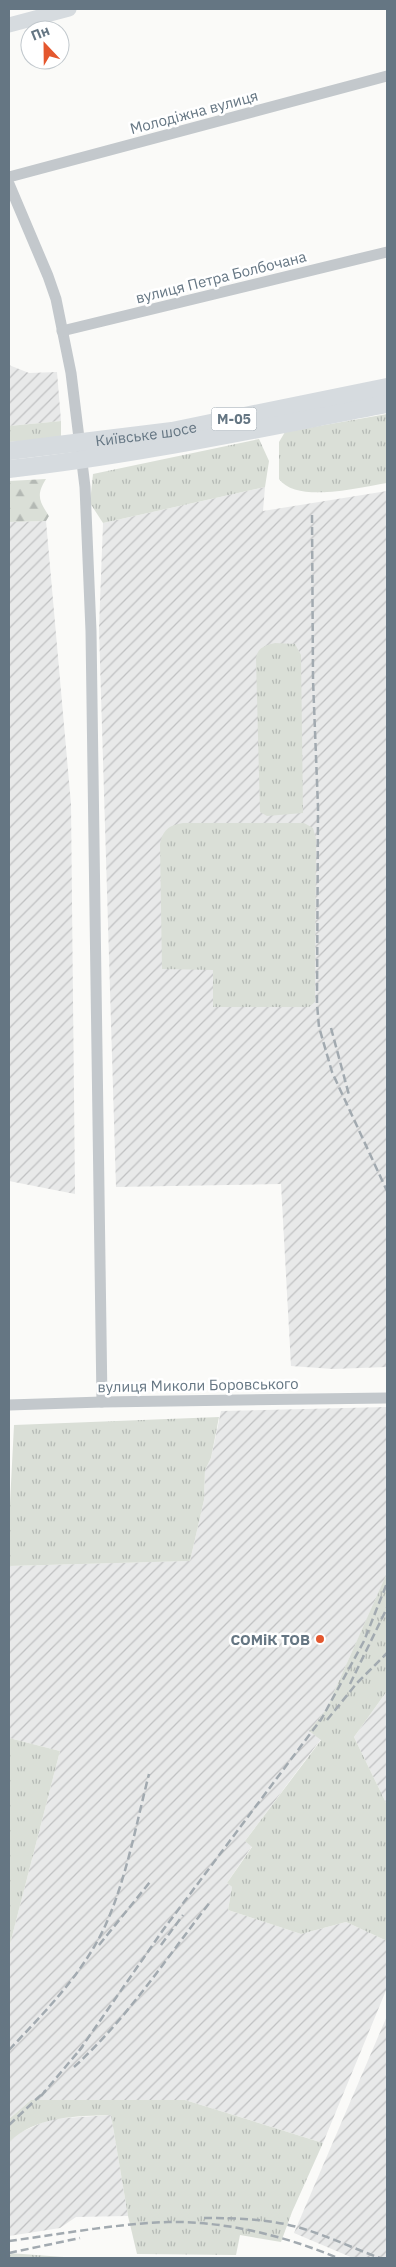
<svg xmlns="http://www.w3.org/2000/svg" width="396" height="2267" font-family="'IBM Plex Sans',sans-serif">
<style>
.industrial{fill:url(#industrial-furrows)}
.grass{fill:url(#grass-tufts)}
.forest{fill:url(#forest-firs)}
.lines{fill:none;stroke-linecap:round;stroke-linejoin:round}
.street{stroke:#c3c8cc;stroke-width:11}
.secondary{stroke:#d6dbdf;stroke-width:15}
.primary{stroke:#d6dbdf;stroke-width:18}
.rail{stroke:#a2aab0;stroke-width:2.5;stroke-dasharray:8 4;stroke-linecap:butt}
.poi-dot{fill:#e4572e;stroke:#fff;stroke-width:2}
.labels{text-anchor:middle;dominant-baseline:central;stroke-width:5;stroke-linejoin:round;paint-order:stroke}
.shield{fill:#fff;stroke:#939fa8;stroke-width:1}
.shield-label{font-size:14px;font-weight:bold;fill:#657683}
.street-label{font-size:15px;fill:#657683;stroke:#fff}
.poi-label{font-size:15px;font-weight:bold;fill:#657683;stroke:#fff;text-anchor:end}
</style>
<defs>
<pattern id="industrial-furrows" width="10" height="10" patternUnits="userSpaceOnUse" patternTransform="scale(1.25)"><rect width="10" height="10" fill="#e8e9e9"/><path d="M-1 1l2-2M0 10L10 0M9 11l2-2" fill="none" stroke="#c0c1c2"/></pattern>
<pattern id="grass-tufts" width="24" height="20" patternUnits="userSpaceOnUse" patternTransform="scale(1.25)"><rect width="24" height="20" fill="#dadfd7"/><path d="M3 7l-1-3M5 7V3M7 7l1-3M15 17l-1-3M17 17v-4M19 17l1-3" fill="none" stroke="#b4b9b4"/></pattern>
<pattern id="forest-firs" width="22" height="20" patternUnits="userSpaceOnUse" patternTransform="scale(1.25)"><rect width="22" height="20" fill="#dadfd7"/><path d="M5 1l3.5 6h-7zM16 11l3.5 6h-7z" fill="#b4b9b4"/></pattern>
</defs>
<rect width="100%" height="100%" fill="#fafaf8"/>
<g class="industrial">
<path d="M9,365L29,373L57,372L61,421L9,426Z"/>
<path d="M265,487L263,511L387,491V1367L333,1369L291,1366L281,1184L116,1187L99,629L103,523Z"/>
<path d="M46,521L71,804L75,1194L9,1181V522Z"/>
<path d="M387,1407V1574L326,1710L309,1731L321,1739L245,1841L252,1846L227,1883L232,1887L228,1910L301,1934L346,1922L387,1941V1988L323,2143L185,2100H31L9,2119V1948L60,1751L9,1738V1566L190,1561L204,1500L205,1470L211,1458L221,1411Z"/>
<path d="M387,1691V1805L354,1737Z"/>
<path d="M387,2016V2258H353L294,2233Z"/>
<path d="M111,2115L128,2216L76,2217L60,2228L9,2236V2142L17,2134L50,2119Z"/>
</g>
<g class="grass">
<path d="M387,414V483C361,487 297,504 279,479V442L285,432Z"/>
<path d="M61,421V438L9,442V426Z"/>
<path d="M259,439L269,461L265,487L103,523L90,503L93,474Z"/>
<path d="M275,643L295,644L301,655L303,813L267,816L260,812L256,659C258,647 264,646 275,643Z"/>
<path d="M183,823H304L313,828L316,839L315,1002L309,1007H213V970L162,969L160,844C163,830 169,825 183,823Z"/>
<path d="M219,1417L211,1458L205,1470L204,1500L190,1561L9,1566V1523L14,1425Z"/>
<path d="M387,1573V1691L354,1737L387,1805V1941L346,1922L301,1934L228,1910L232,1887L227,1883L252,1847L245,1841L321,1740L309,1731L326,1710Z"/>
<path d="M9,1738L60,1751L9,1948Z"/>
<path d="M31,2100H185L323,2143L292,2212L281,2242L240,2235L236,2255L137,2254L128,2216L111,2115C76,2116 36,2116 9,2142V2119Z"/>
<path d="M9,2253L77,2258H9Z"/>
</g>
<path class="forest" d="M46,479C36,495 39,501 49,516L46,521L9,522V481Z"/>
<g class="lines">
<g class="street">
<path d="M9,177L387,76"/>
<path d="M9,184L48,276L56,299L71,373L85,487L91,631L102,1402"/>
<path d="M62,331L387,252"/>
<path d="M9,1405L102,1402L387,1398"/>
</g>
<path class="secondary" d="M9,25L69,9"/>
<g class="primary">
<path id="s1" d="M9,451L172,431L387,387"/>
<path d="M9,469C136,455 261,428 387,404"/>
</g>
<g class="rail">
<path d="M312,515L313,680L318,807L317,1004L319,1027L332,1072L387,1191"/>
<path d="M331,1028L349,1095"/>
<path d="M350,1684L387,1608"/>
<path d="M327,1720L357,1683L387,1653"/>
<path d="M99,1945L150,1882"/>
<path d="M161,1945L183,1915"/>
<path d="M9,2050C39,2018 71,1986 94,1947C123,1899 135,1828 149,1774"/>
<path d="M79,2051L163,1930L322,1718L364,1641L387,1583"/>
<path d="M74,2067C127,2019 167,1957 211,1901"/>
<path d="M41,2096L83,2046"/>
<path d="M9,2125L45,2091"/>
<path d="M204,2218C238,2218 272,2219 304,2229C330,2237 355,2249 380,2258"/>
<path d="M9,2241C61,2234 115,2224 168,2222C226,2221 285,2236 338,2258"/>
<path d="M9,2253L80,2238"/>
</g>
</g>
<circle class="poi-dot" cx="320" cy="1639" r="5"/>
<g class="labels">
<rect class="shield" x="211.5" y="407.5" width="45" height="23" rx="4"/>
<g class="shield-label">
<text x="234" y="419">М-05</text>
</g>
<g class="street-label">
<text transform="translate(194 112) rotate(-15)">Молодіжна вулиця</text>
<text transform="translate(221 277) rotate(-14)">вулиця Петра Болбочана</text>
<text stroke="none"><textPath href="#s1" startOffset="138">Київське шосе</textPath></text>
<text transform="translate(198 1385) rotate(-1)">вулиця Миколи Боровського</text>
</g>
<g class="poi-label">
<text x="310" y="1639">СОМіК ТОВ</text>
</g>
</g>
<rect width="396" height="2267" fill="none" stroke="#657683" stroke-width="20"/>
<g transform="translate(45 45) rotate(338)"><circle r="24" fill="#ffffff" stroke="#c1c8cd"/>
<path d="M0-4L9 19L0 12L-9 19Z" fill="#e4572e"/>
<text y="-8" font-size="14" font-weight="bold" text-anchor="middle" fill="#657683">Пн</text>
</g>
</svg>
